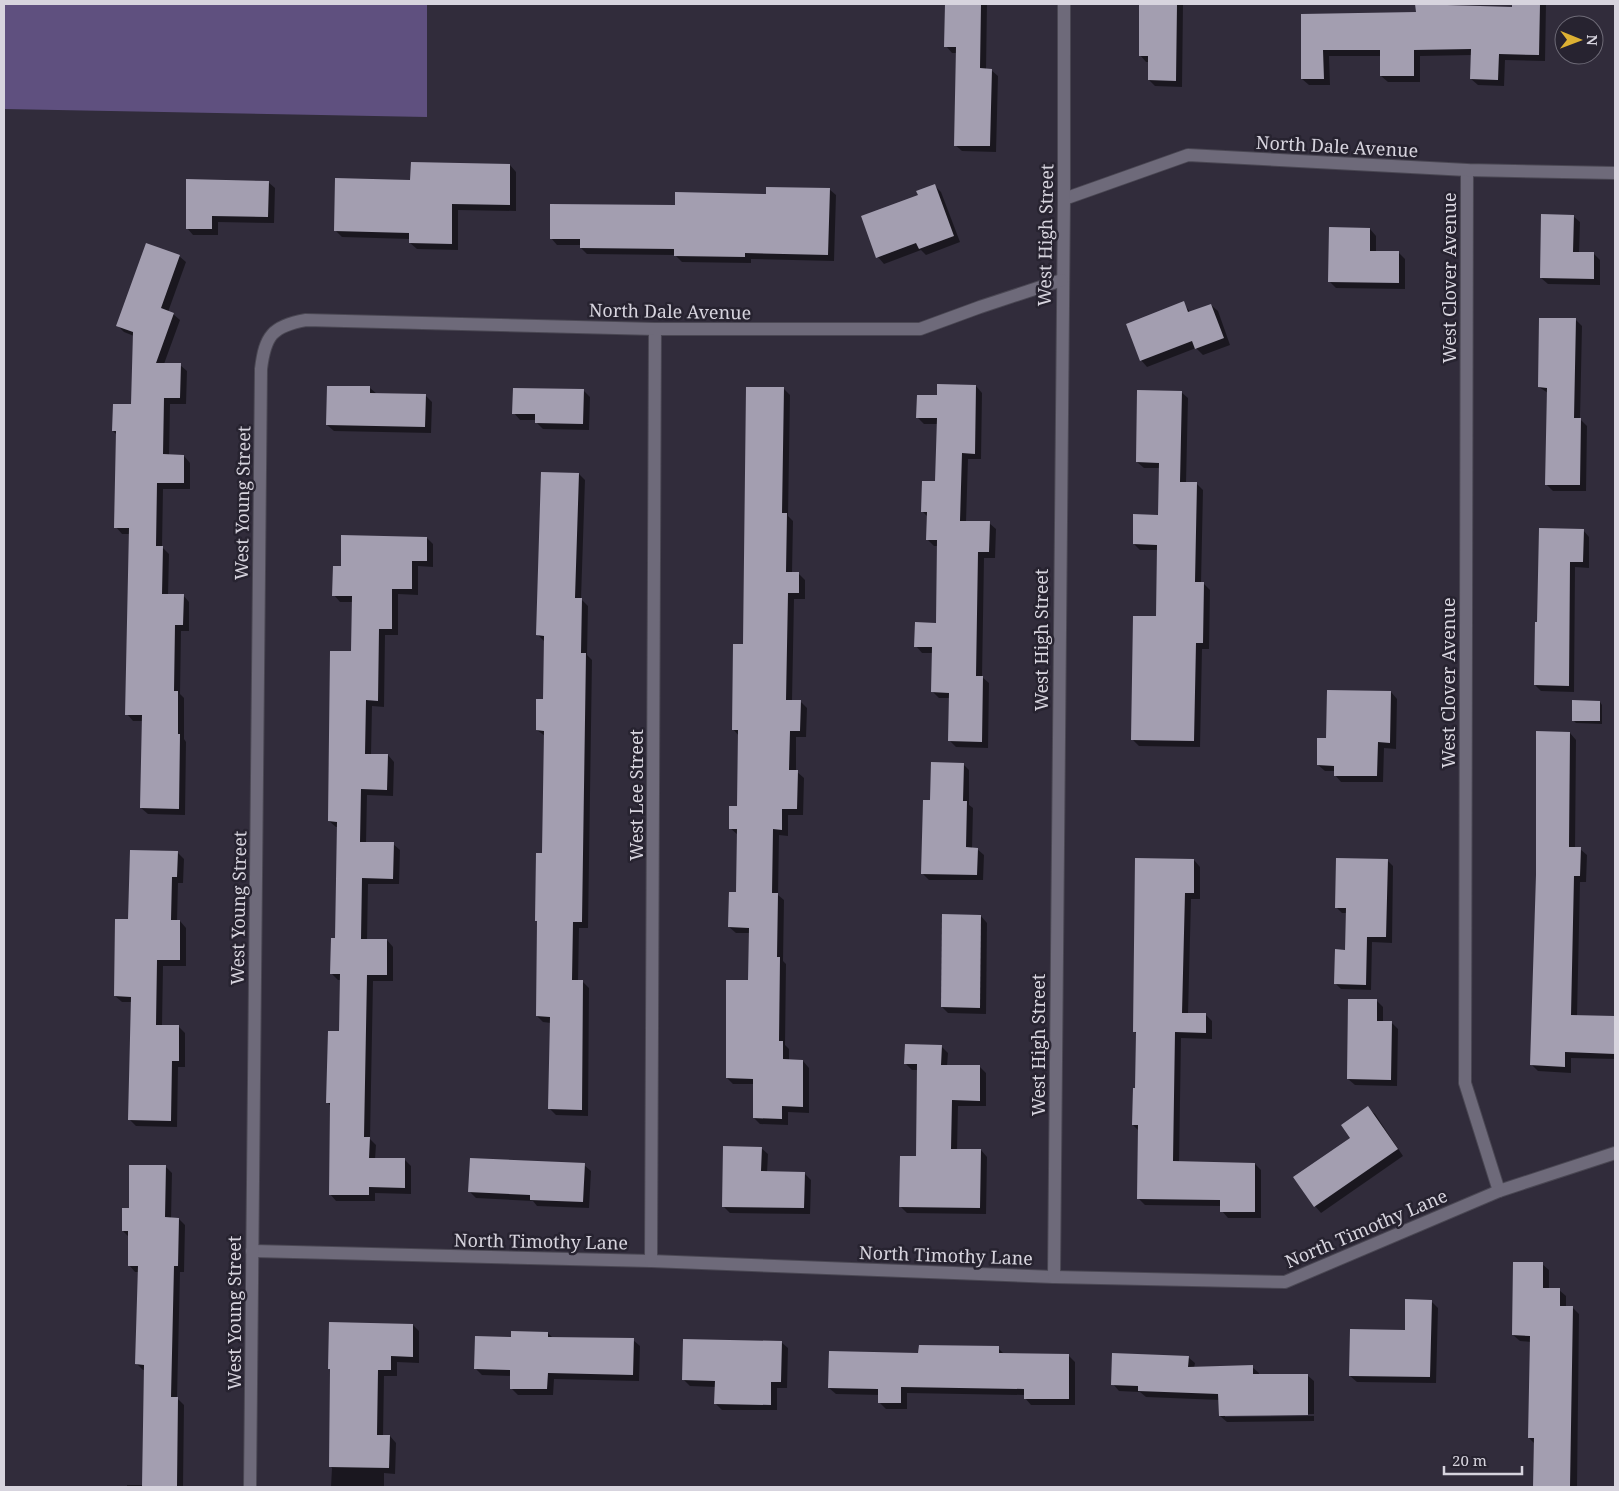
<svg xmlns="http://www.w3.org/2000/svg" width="1619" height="1491" font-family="'Noto Serif',serif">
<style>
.forest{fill:#5f507f}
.shadow{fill:#0007}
.building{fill:#a39eb0}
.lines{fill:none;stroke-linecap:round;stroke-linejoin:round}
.street-casing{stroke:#4a4753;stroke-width:14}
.street{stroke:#6e6a7a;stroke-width:12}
.labels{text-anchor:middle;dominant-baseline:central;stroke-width:5;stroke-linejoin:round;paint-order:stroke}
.street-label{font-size:18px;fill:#d7d4de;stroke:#272330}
</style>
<rect width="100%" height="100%" fill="#312c3b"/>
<path class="forest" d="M4,4H427V117L4,109Z"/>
<g class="shadow">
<path d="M946,4H987L986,70H991L998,76L996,152L962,151L955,145L957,53H952L946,46Z"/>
<path d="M1140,4H1183L1182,87L1155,86L1149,80V62H1146L1140,55Z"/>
<path d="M1417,4L1514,8V4H1546L1545,61L1505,60L1504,86L1478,85L1471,79L1472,55L1420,56V82H1388L1381,76V56H1329L1330,85H1309L1302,79V15L1417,14Z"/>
<path d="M510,165L516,172V211L458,210V250L417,249L410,243V239L342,237L335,230L411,181Z"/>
<path d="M268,182L275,188L274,223L218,222V235H193L187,228Z"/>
<path d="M935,186L941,192L960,242L926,255L921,250L884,264L878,257L919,196Z"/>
<path d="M829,189L836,195L834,261L751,259V263L682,262L675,255L587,254L581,248V245H557L551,238L676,207Z"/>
<path d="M1573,216L1580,222L1579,253L1594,254L1600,260V285L1548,284L1541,278Z"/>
<path d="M1370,229L1376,236V252L1399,253L1405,259V289L1336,288L1329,281Z"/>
<path d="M179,256L186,262L168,312L173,314L180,320L164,364L180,365L187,371L186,404H170L169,456H184L190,463V489H163L162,547L169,554L168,595H183L189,602V631H181L180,694L184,698V739L186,742L185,815L148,814L141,808L143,721H133L127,714L130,534H122L116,527L117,435L113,431L133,406L134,336L124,332L118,326Z"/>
<path d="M1183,303L1191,313L1211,305L1218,311L1230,345L1203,355L1196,348L1147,367L1141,360Z"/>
<path d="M1575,319L1582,326L1580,419L1587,426L1586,491H1553L1546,484L1548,393L1539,387Z"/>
<path d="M976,386L982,393L981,459H968L966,522L989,523L996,529L995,558H984L982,677L989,683L988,748L956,747L950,741V698H939L933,692V653H922L916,646L937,624L938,546H934L927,539L928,517L922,511L937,482L938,424H924L917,417L938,397Z"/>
<path d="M370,388L377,394L425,395L432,402L431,433L334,431L327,425Z"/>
<path d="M784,389L790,395L788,516L793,521L792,573H798L805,580V599H794L792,701H800L807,708L806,737H796V771L804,778L803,815H788V836L779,835L778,895L784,900L783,961L786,964L785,1045L789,1049V1061H803L809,1068V1113L788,1112V1125L760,1124L754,1118V1084H733L727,1078L749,982L750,933H736L729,927L737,893L738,835L730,828L738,807L739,736L733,729Z"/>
<path d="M583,390L590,397L589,430L543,429L536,422V420H520L514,413Z"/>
<path d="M1181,392L1188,398L1186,483H1196L1203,490L1201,584H1204L1210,590L1209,649H1202L1200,747L1139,746L1133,740L1157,617L1158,550H1140L1134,544L1159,516L1160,468H1144L1137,462Z"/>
<path d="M579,474L585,480L581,599L588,606L587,655L592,660L588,928H579L578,981L583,982L589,988L588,1116L556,1115L550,1109L551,1023L543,1022L537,1016L539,923L536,920L543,854L545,736L537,730L544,700V641L538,635Z"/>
<path d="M1583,530L1589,537V568L1575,567L1574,692L1541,691L1535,685L1536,624Z"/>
<path d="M427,538L433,544V567L418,566V595L398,594V635H385L384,707L372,706L371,755H388L394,762L393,796L367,795L366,843L393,844L400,850L399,884H368L367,940H387L393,947V981H373L370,1139L376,1145L375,1159L405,1160L411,1166V1194L375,1193V1201H336L330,1194L332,1107L328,1103L341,1032L342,980H338L332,974L337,940L339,827H336L329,821L352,652L353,602H340L334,595L342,568Z"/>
<path d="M1391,692L1397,699L1396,749L1384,748L1383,782H1341L1335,775V771H1325L1318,765L1327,739Z"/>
<path d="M1600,702L1602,705V724L1576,723L1573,720Z"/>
<path d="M1570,733L1576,740L1575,849H1580L1587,855L1586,882H1580L1577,1016L1615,1018V1059L1571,1058V1073L1538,1071L1532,1065Z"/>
<path d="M963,764L969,770V805L973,808L972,849H977L984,855L983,880H929L922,873L932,801Z"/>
<path d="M177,852L184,859L183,883H178L177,921H180L186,928V966H163L162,1026L179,1027L185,1033V1067H178L177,1127L136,1126L130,1120L132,1002H122L115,996L130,920Z"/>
<path d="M1194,860L1200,867V899H1191L1188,1014H1205L1212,1021V1039L1181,1038L1179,1162L1255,1164L1261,1170V1218H1228L1222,1211V1206L1145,1205L1138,1198L1139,1131L1133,1125L1136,1089L1137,1034L1134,1031Z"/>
<path d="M1387,860L1393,866L1392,943L1372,942L1371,990L1341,989L1336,984L1347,951V913H1342L1336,907Z"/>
<path d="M981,916L987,923L986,1014L948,1013L942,1007Z"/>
<path d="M1377,1001L1383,1007V1022H1391L1398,1029L1397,1086L1355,1085L1348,1079Z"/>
<path d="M941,1046L948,1053L947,1066L980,1067L986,1073V1106H958L957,1150H981L987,1157L986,1214L907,1213L900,1206L917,1157L919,1070H912L906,1064Z"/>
<path d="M1368,1108L1375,1114L1403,1156L1321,1213L1315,1206Z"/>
<path d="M761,1148L768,1154L767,1173H804L811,1180L810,1214L730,1213L723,1206Z"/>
<path d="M584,1165L591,1171L589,1208L537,1206L533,1201L476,1198L470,1192Z"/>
<path d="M165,1166L172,1173L171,1219H179L185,1225L184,1272H180L177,1398L184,1405L183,1487H127V1485H144L146,1370H143L137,1364L139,1272H135L129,1265V1237L123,1231L130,1209Z"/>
<path d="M1542,1264L1549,1270V1289L1559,1290L1566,1296V1307H1572L1579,1314L1577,1487H1535V1444L1529,1438L1531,1342L1520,1341L1513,1335Z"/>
<path d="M1431,1301L1438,1308L1436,1383L1357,1382L1350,1376L1406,1331Z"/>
<path d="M413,1325L419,1331V1363L397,1362V1376H384L383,1436H390L396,1443L395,1474L384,1473V1487H331L332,1468L330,1466L332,1371L330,1369Z"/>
<path d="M548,1333L553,1338L633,1340L640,1346L639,1381L554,1379L553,1395H518L511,1388L512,1376L482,1375L476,1369L512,1338Z"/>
<path d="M781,1342L788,1348L787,1388H777V1410H722L715,1403L716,1387L690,1386L684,1380Z"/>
<path d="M998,1348L1005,1355L1069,1356L1075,1362V1405H1031L1025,1398V1395L907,1393V1409H886L879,1402L880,1395L836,1394L829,1388L920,1354Z"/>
<path d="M1188,1357L1195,1363L1194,1368L1252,1367L1259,1373V1376L1307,1375L1314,1381V1414L1225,1415V1417L1314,1416V1421L1227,1422L1220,1416V1400L1146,1397L1140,1392L1119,1391L1113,1384Z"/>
</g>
<g class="building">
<path d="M945,4H981L980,68L992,69L990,146H954L956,47H944Z"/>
<path d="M1139,4H1177L1176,81L1148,80V56H1139Z"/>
<path d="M1415,4L1512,7V4H1540L1539,55L1499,54L1498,80L1470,79L1471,49L1414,50V76H1380V50H1323L1324,79H1301V14L1416,12Z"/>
<path d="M411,162L510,164V205L452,204V244L409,243V233L334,231L335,178L410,180Z"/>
<path d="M186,179L269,181L268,217L212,216V229H186Z"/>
<path d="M935,184L954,236L919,249L916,243L876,258L861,216L918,195L916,191Z"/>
<path d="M766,187L830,188L828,255L745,253V257L674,256V249L580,248V239H550V204L675,205V192L766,194Z"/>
<path d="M1541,214L1574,215L1573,252H1594V279L1540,278Z"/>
<path d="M1329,227L1370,228V251H1399V283L1328,282Z"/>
<path d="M146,243L180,255L161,308L174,313L156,363H181L180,398H164L163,454L184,455V483H157L156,546H163L162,594H184L183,625H175L174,691H178V734H180L179,809L140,808L142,715H125L129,528H114L116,431H112L113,404H131L133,332L116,326Z"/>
<path d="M1184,301L1188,312L1211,304L1224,338L1195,349L1192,341L1140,361L1126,324Z"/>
<path d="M1539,318H1576L1574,418H1581L1580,485H1545L1547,388L1538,387Z"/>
<path d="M937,384L976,385L975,454L962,453L960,521H990L989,552H978L976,676H983L982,742L948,741L949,693L931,692L932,647H914L915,622L936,623L937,540H926L927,512H921L922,481H935L937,418H916L917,395H937Z"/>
<path d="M327,386H370V393L426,394L425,427L326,425Z"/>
<path d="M746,387H784L782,513H787L786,572H799V593H788L786,700H801L800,731H790L789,770H798L797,809H782V830L773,829L772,893H778L777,957H780L779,1041H783V1059L803,1060V1107L782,1106V1119L753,1118V1079L726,1078V980H748L749,928L728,927L729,892H736L737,829H729V806H737L738,730H732L733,644H743Z"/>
<path d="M513,388L584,389L583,424L535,423V414H512Z"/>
<path d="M1137,390L1182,391L1180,482H1197L1195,582H1204L1203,643H1196L1194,741L1131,740L1133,616H1156L1157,545L1133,544V514L1158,515L1159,463L1136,462Z"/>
<path d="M541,472L579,473L575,598H582L581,653H586L582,922H573L572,980H583L582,1110L548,1109L550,1017L536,1016L537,921H535L536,853H542L544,731L536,730V699H543L544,636L536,635Z"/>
<path d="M1539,528L1584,529L1583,562H1570L1569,686L1534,685L1535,622H1537Z"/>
<path d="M341,535L427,537V561H412V589H392V629H379L378,701L366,700L365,754H388L387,790L361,789L360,842H394L393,879L362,878L361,939H387V975H367L364,1137H370L369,1158H405V1188L369,1187V1195H329L330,1103H326L328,1031H339L340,974H330L331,938H335L337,822L328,821L330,651H351L352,596H332L333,566H341Z"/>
<path d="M1327,690L1391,691L1390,743L1378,742L1377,776H1334V766L1317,765V738H1326Z"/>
<path d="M1572,700L1600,701V721H1572Z"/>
<path d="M1536,731L1570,732L1569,847H1581L1580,876H1574L1571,1015L1615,1016V1054L1565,1052V1067L1530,1065L1536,875Z"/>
<path d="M931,762L964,763L963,801H967L966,847L978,848L977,875L921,874L923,800H930Z"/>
<path d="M130,850L178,851L177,877H172L171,920H180V960H157L156,1025H179V1061H172L171,1121L128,1120L131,997L114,996L115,919H128Z"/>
<path d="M1135,858L1194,859V893H1185L1182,1013H1206V1033L1175,1032L1173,1161L1255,1163V1212H1220V1200L1137,1199L1138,1125H1132L1133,1088H1135L1136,1032H1133Z"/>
<path d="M1336,858L1388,859L1386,937H1367L1366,985L1334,984L1335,949L1345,950L1346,908H1335Z"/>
<path d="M942,914L981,915L980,1008L941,1007Z"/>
<path d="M1348,999H1377V1021H1392L1391,1080L1347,1079Z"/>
<path d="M905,1044L942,1045L941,1065H980V1101L952,1100L951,1149H981L980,1208L899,1207L900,1156H916L917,1064H904Z"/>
<path d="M1368,1106L1398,1149L1314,1207L1293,1177L1350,1138L1341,1125Z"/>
<path d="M723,1146L762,1147L761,1171L805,1172L804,1208L722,1207Z"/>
<path d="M470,1158L585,1163L583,1202L530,1200V1195L468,1192Z"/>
<path d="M129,1165H166L165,1217L179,1218L178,1266H174L171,1397H178L177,1487H142L144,1365L135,1364L138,1266H128V1231H122V1208H129Z"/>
<path d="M1513,1262H1543V1288H1560V1306H1573L1570,1487H1533L1534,1438H1528L1530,1336L1512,1335Z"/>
<path d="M1405,1299L1432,1300L1430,1377L1349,1376L1350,1329L1405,1330Z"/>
<path d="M329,1322L413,1324V1357L391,1356V1370H378L377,1435H390L389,1468L329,1467L330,1369H328Z"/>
<path d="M511,1331L548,1332V1337L634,1338L633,1375L548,1373L547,1389H510V1370L474,1369L475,1336L511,1337Z"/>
<path d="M683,1339L782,1341L781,1382H771V1405L714,1404L715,1381L682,1380Z"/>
<path d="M919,1345L999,1346V1353L1069,1354V1399H1024V1389L901,1387V1403H878V1389L828,1388L829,1351L918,1353Z"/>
<path d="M1112,1353L1189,1356L1188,1367L1253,1365V1374H1308V1415L1219,1416L1218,1394L1138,1391V1386L1111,1385Z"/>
</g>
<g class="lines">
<g class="street-casing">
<g id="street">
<path d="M1467,170L1465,1083L1499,1191"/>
<path d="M1064,199L1188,155L1467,170L1615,173"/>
<path d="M252,1251L651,1261L1054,1277L1285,1282L1499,1191L1615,1153"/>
<path d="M651,1261L655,329"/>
<path d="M1054,1277L1064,199V4"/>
<path d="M250,1487L261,369C265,336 272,326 306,320L655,329H920L980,307L1062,280"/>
</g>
</g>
<use href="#street" class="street"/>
</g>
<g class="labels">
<g class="street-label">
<text transform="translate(1337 146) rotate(3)">North Dale Avenue</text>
<text transform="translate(1045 235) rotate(-89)">West High Street</text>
<text transform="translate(1449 278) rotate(-90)">West Clover Avenue</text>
<text transform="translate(670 311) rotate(1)">North Dale Avenue</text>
<text transform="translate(242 503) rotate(-89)">West Young Street</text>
<text transform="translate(1041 640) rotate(-90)">West High Street</text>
<text transform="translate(1448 683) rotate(-90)">West Clover Avenue</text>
<text transform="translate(636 795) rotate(-90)">West Lee Street</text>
<text transform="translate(238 908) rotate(-89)">West Young Street</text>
<text transform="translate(1038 1045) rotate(-90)">West High Street</text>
<text transform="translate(1366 1228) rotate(-23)">North Timothy Lane</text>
<text transform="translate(541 1241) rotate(1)">North Timothy Lane</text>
<text transform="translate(946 1255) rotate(2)">North Timothy Lane</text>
<text transform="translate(234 1313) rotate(-90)">West Young Street</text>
</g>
</g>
<rect width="1619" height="1491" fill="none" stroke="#d7d4de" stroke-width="10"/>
<g transform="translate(1579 40) rotate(91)"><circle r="24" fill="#272330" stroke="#6d6a76"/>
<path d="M0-4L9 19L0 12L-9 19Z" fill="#ddb133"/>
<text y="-8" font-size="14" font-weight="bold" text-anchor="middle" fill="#d7d4de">N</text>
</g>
<path d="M1444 1466v8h78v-8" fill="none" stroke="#d7d4de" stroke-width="2.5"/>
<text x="1452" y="1466" font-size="15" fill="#d7d4de" stroke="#272330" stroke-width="4" paint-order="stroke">20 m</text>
</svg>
